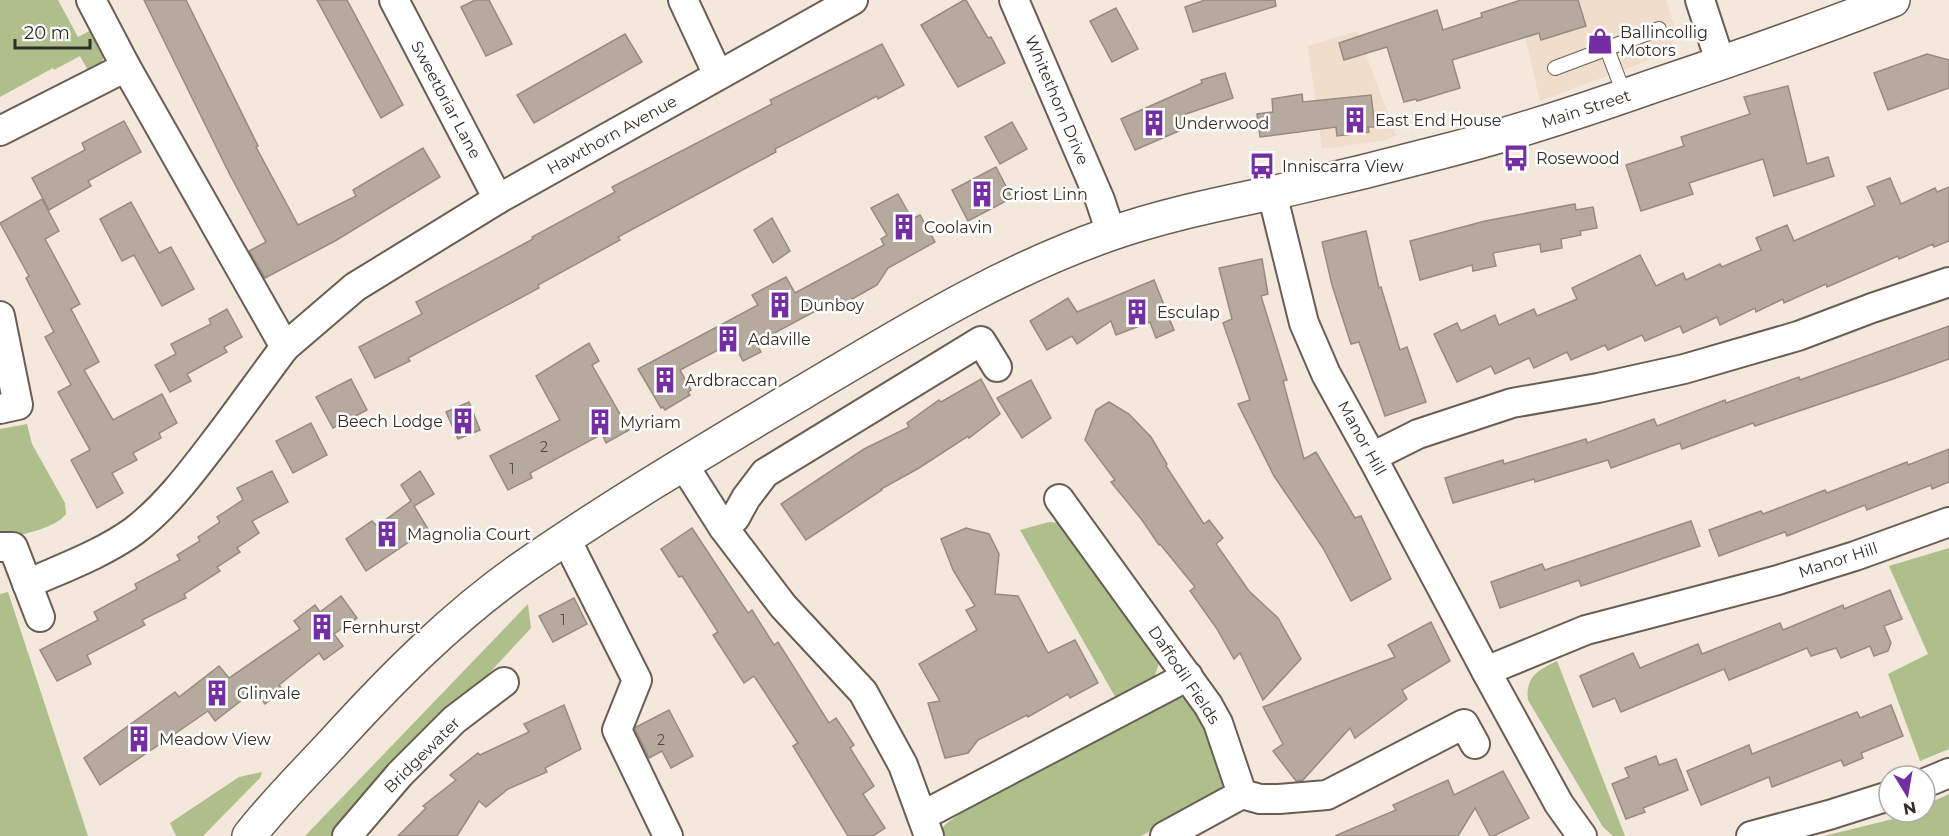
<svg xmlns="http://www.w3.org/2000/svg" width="1949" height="836" font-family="Montserrat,sans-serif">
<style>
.built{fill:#f0ddcb}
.green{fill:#aebf8b}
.building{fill:#b6aa9e;stroke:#978b80;stroke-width:1.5}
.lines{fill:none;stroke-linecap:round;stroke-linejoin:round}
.service-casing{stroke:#6a5e54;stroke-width:16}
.minor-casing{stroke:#6a5e54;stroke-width:32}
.secondary-casing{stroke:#6a5e54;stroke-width:36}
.service{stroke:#fff;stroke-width:14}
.minor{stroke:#fff;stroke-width:28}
.secondary{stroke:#fff;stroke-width:33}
.labels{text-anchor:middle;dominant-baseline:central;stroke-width:5;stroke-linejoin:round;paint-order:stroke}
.number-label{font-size:14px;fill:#534c46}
.poi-label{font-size:16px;fill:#322d28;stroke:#fff;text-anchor:start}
.street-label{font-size:16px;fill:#322d28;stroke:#fff}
</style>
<rect width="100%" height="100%" fill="#f4e7db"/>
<g class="built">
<path d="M1517,0H1666L1675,29L1671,52L1540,101Z"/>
<path d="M1357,31L1396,135L1386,140L1322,149L1308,46Z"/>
</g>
<g class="green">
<path d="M0,0H58L78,37L95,28L105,52L101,65L90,74L80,56L54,70L53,68L0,97Z"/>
<path d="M27,424L32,444L65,503L66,514C56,528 16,538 0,536V429Z"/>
<path d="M1049,522L1068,524L1161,657L1154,678L1117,700L1020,530Z"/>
<path d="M1949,548V749L1920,761L1888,674L1928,654L1889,566Z"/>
<path d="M8,592L88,836H0V594Z"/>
<path d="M528,604L531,628L338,836H305Z"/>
<path d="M1557,661L1625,836H1613L1603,827L1528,700C1525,677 1538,670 1557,661Z"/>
<path d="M1179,696L1196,704L1225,782L1216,794L1141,836H939C941,825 951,820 960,814Z"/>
<path d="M262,772L260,778L203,836H176L170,823L239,777Z"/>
<path d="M1949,794V836H1824L1893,819L1909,812H1925V805Z"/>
</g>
<g class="building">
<path d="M144,0H186L258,146L256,147L298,225L356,196L353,190L423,148L440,177L335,241L265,278L249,251L266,242L229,173Z"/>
<path d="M317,0H347L403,105L381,118Z"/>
<path d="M475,0H489L512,44L486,56L461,7Z"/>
<path d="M964,0H966L988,38L991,37L1005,63L958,87L921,25Z"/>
<path d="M1205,0H1275L1276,6L1193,32L1185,7Z"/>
<path d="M1521,0H1578L1586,26L1541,40L1539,33L1452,60L1460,88L1417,101L1416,99L1404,102L1387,47L1344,60L1339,43L1437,10L1443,30L1482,17L1481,13Z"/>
<path d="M1116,8L1138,49L1112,62L1090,21Z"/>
<path d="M625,34L642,62L534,123L517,95Z"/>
<path d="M882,44L904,85L878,99L877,96L775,149L776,152L618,237L620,240L538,285L539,288L408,358L410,361L375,378L359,347L422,314L416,302L533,239L532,237L615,192L612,187L772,104L770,100Z"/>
<path d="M1927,54L1949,60V88L1888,110L1874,73Z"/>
<path d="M1225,73L1233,98L1183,115L1188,127L1135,150L1121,119L1202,83L1201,80Z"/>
<path d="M1788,86L1807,164L1828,157L1834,176L1774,196L1763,159L1689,183L1693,194L1641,211L1626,165L1684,146L1681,137L1750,114L1744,97Z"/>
<path d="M1302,94L1303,102L1371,95L1375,127H1368L1369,132L1337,136L1336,127L1260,137L1257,114L1273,112L1272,99Z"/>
<path d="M124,121L141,152L88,181L91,186L49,210L32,178L85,150L82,143Z"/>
<path d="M1012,122L1027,149L1000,164L985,137Z"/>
<path d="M996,167L1012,198L968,221L952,190Z"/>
<path d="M1890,178L1901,204L1935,188L1937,192L1949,187V241L1934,247L1933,244L1899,259L1898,256L1827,287L1826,284L1784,303L1783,299L1756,312L1755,308L1720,325L1717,317L1683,333L1680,326L1645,341L1642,335L1608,350L1605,345L1571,360L1567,352L1534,368L1529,358L1495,374L1491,366L1457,382L1434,334L1457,323L1461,331L1495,315L1499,325L1534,309L1537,316L1577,299L1572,288L1640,255L1656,286L1683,273L1686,280L1720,264L1722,267L1761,250L1756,238L1787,225L1794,241L1875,205L1867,187Z"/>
<path d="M898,194L912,219L920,215L935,242L888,268L877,285L838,307L834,301L756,343L761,352L743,361L733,342L680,370L691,390L688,392L690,395L665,410L663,407L661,408L638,369L758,305L752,295L786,277L795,293L884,245L881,239L887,235L871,208Z"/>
<path d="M42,199L59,231L45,239L80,304L71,309L99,362L84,370L113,420L162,394L177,423L159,433L161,438L133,453L137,460L112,473L123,493L97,508L71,460L90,450L58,392L71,385L45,337L54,332L26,278L29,276L0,223Z"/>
<path d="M131,202L159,253L171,247L194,289L162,306L134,255L122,261L100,219Z"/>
<path d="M1575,204L1576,210L1593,207L1597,228L1580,231L1581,235L1561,239L1562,248L1541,252L1540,244L1493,253L1496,266L1473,271L1472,265L1420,280L1410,241L1485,221Z"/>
<path d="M772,218L790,251L773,263L754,230Z"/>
<path d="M1366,231L1379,288L1381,287L1400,350L1407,347L1426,402L1385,416L1359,342L1351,344L1332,285L1322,242Z"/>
<path d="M1262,259L1268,294L1261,296L1287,380L1283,381L1304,459L1316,452L1355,518L1361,516L1391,579L1351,601L1323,548L1274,476L1238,404L1250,400L1223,323L1232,319L1219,268Z"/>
<path d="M1154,280L1174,330L1156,338L1150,322L1116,335L1111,321L1077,344L1072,336L1047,350L1030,321L1068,298L1077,312Z"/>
<path d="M227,309L242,337L224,347L227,352L187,374L191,381L170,392L155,365L176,354L171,344L211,324L209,319Z"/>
<path d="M1949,326V359L1890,380L1755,426L1753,423L1682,449L1680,443L1611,468L1608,460L1535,482L1534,479L1453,503L1445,478L1503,460L1504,464L1586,439L1587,443L1654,419L1657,426L1725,400L1726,403L1799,377L1800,380Z"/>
<path d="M589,343L599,361L592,365L629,430L606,443L602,434L530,473L532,478L508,490L490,456L560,420L536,376Z"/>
<path d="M351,379L367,410L333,428L316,397Z"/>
<path d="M981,379L1000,414L969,438L968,436L919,468L881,489L882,490L806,540L781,504L864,449L909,427L907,423L939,400L941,402Z"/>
<path d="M1031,380L1051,418L1022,438L997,398Z"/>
<path d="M469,402L480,430L458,439L446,412Z"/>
<path d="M1109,402L1129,414L1151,437L1167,464L1166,466L1204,524L1209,520L1223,538L1216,544L1249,591L1278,618L1301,659L1263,700L1240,653L1234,659L1217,629L1190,591L1195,587L1160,544L1159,545L1142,520L1111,482L1115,480L1085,440L1096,410Z"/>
<path d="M311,423L327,455L293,473L276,441Z"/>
<path d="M1949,449V482L1932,489L1931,485L1867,510L1865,505L1787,536L1785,532L1719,556L1709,530L1761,511L1763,514L1825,490L1827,493L1907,462L1908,465Z"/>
<path d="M272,471L288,502L252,521L259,533L237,548L240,552L217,567L220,571L184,594L186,598L142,620L145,625L87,655L91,664L57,681L40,650L98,620L94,612L137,589L135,584L180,560L177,555L200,541L198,537L220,522L217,517L243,500L237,488Z"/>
<path d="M420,471L434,494L414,506L428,529L366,571L346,539L372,521L377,526L411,501L401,485Z"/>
<path d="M1691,521L1700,546L1581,586L1579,580L1500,608L1491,582L1542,564L1545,570Z"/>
<path d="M692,528L748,613L752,610L774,645L778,642L829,723L836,718L854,745L850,748L874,786L863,794L885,828L873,836H848L793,746L798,743L754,676L744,683L713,635L718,632L682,576L679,577L661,549Z"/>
<path d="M966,528L989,534L999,554L995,594L1018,596L1048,653L1075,640L1098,683L1070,698L1068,694L1028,717L1027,715L978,740L968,753L945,758L928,703L940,701L919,664L977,630L966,610L975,606L953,570L941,539Z"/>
<path d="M1890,590L1902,619L1884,626L1891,643L1888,651L1874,656L1870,646L1841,658L1836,648L1811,656L1807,648L1729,680L1724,669L1621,712L1615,698L1593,707L1580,676L1633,653L1640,668L1698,644L1702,654L1780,623L1783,630L1843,605L1844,609Z"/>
<path d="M341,596L357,618L334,634L343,646L324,660L319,653L279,685L283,690L265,704L255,690L215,721L208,711L100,785L84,758L175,692L179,697L219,666L229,678L300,629L294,621L315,605L320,612Z"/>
<path d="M574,598L587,624L553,642L539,616Z"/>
<path d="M1431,622L1450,661L1402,690L1407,699L1355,738L1350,728L1303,780L1296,781L1273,751L1283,744L1263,707L1395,657L1388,645Z"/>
<path d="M564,705L581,749L545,768L547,772L508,789L486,807L479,801L457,836H398L426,808L423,806L456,780L450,775L478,753L480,755L529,732L524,724Z"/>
<path d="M1891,705L1903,736L1861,753L1863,758L1844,766L1841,760L1772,787L1769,777L1701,805L1687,771L1749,745L1752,754L1857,712L1860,718Z"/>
<path d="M669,710L693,756L671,768L662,751L649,758L635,729L636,727Z"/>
<path d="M1656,756L1659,765L1676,759L1688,790L1643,808L1645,812L1626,819L1612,784L1629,777L1625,768Z"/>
<path d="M1503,771L1529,818L1494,836H1490L1475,808L1458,836H1335L1396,810L1393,805L1448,780L1454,795Z"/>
</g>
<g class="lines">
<g class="service-casing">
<g id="service">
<path d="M1607,49L1625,96"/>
<path d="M1555,68L1659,29"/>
</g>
</g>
<g class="minor-casing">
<g id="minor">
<path d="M394,0L498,199"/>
<path d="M683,0L718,75"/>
<path d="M1014,0L1100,200L1111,233"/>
<path d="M1700,0L1721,64"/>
<path d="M0,131L126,67"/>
<path d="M1272,193L1304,323L1326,374L1372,457L1486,671L1559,804L1582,836"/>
<path d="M0,316L18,405L0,409"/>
<path d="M285,347L355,287L498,199L853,0"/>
<path d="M1372,457L1418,434L1512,403L1598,388L1684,369L1798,336L1872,308L1949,282"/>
<path d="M683,464L723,527L783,606L863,692L903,765L929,836"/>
<path d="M1059,499L1208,705L1218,723L1242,794L1260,799H1279L1327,795L1464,724L1475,744"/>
<path d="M723,527L735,518L746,498L765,473L981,341L997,367"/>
<path d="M566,539L637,680L617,730L668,836"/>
<path d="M0,547H13L40,617"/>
<path d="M27,584C63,568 102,554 134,531C168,505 194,469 220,435C242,406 263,376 285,347L126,67L91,0"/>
<path d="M1486,671L1586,630L1778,580L1855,556L1949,522"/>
<path d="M1925,783L1949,773"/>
<path d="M922,816L1188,676"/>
<path d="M347,836L400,774L454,720L504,682"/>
<path d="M1165,836L1242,794"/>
<path d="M1751,836L1829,815L1889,796"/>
</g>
</g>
<g class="secondary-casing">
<path id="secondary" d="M249,836C274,804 303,775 331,745C390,680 453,616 525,566C616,503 711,447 805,391C903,333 999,273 1107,235C1166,214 1229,202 1290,189C1339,178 1388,166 1437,153C1510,135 1582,111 1653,86C1734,59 1814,31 1893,0"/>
</g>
<use href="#service" class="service"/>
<use href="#minor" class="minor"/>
<use href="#secondary" class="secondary"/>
</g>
<defs>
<g id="shop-bare" transform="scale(2.07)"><path d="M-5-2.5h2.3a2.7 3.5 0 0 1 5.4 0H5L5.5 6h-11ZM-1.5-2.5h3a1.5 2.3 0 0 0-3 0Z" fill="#722ea2" stroke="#fff" stroke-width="2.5" paint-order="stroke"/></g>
<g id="building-bare" transform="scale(2.07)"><path d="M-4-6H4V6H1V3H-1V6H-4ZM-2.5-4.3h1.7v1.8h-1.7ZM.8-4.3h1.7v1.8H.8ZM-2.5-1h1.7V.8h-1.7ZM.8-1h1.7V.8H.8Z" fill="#722ea2" stroke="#fff" stroke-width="2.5" paint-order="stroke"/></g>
<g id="bus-bare" transform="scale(2.07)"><path d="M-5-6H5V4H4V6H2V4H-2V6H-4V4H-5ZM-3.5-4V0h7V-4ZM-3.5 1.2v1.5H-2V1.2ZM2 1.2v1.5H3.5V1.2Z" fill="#722ea2" stroke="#fff" stroke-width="2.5" paint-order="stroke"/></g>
</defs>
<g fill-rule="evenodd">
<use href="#shop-bare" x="1600" y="41"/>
<use href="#building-bare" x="1355" y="120"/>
<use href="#building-bare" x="1154" y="123"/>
<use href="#bus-bare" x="1516" y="158"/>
<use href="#bus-bare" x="1262" y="166"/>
<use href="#building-bare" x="982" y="194"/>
<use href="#building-bare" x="904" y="227"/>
<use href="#building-bare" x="780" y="305"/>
<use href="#building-bare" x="1137" y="312"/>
<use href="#building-bare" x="728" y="339"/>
<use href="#building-bare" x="665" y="380"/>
<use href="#building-bare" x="463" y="421"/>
<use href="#building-bare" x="600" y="422"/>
<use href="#building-bare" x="387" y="534"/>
<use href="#building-bare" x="322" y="627"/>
<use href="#building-bare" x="217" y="693"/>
<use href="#building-bare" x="139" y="739"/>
</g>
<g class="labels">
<g class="number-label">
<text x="544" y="447">2</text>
<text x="512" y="469">1</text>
<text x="563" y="620">1</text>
<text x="661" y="740">2</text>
</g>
<g class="poi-label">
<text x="1620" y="32">Ballincollig<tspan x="1620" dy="18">Motors</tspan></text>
<text x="1375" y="120">East End House</text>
<text x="1174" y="123">Underwood</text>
<text x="1536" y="158">Rosewood</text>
<text x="1282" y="166">Inniscarra View</text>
<text x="1002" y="194">Criost Linn</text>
<text x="924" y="227">Coolavin</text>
<text x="800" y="305">Dunboy</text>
<text x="1157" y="312">Esculap</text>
<text x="748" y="339">Adaville</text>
<text x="685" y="380">Ardbraccan</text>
<text x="443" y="421" text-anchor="end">Beech Lodge</text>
<text x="620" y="422">Myriam</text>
<text x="407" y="534">Magnolia Court</text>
<text x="342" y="627">Fernhurst</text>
<text x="237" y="693">Glinvale</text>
<text x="159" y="739">Meadow View</text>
</g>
<g class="street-label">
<text transform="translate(446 100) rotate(62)">Sweetbriar Lane</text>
<text transform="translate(1057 100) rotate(67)">Whitethorn Drive</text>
<text transform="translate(1586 109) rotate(-18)">Main Street</text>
<text transform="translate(612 135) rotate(-29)">Hawthorn Avenue</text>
<text transform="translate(1362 438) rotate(61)">Manor Hill</text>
<text transform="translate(1838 560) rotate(-18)">Manor Hill</text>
<text transform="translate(1184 675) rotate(56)">Daffodil Fields</text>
<text transform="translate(422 755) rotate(-45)">Bridgewater</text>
</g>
</g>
<g transform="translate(1907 794) rotate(169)"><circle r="28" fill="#ffffff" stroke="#adaba9" stroke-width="1.5"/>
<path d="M0-4.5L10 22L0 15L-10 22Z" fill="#722ea2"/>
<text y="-9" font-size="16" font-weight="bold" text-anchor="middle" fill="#322d28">N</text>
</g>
<path d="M15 39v9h75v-9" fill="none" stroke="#322d28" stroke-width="3"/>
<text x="24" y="39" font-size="18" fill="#322d28" stroke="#ffffff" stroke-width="4.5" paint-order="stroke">20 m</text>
</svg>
